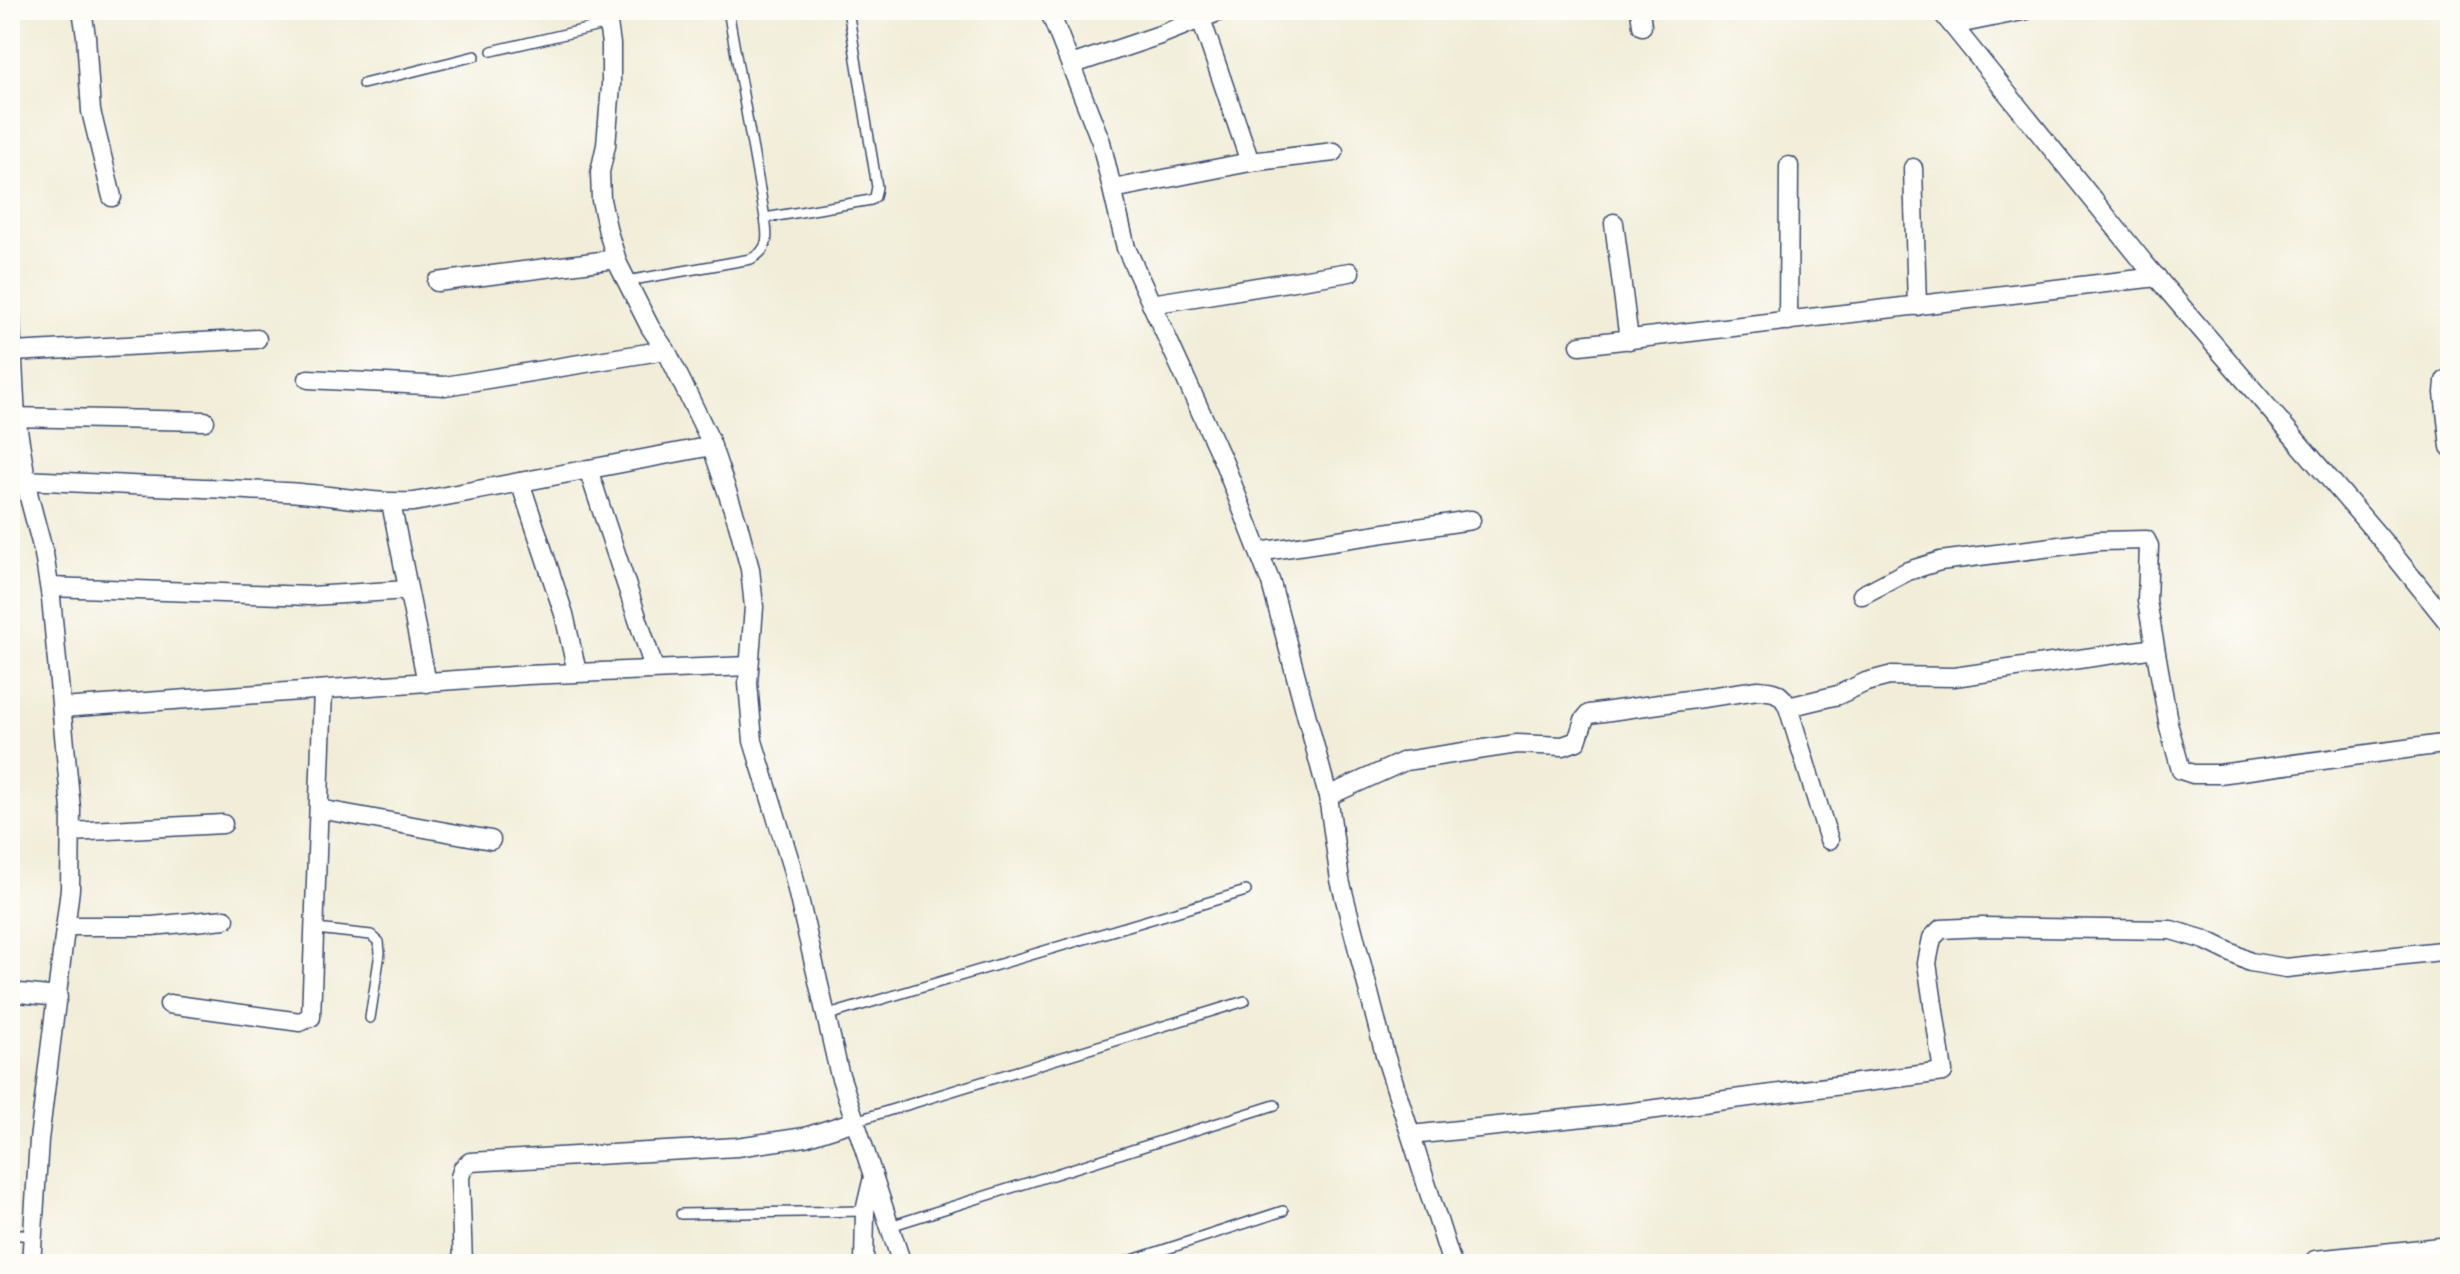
<svg xmlns="http://www.w3.org/2000/svg" width="2460" height="1274" font-family="Caveat,sans-serif">
<style>
.lines{fill:none;stroke-linecap:round;stroke-linejoin:round}
.lane-casing{stroke:#3b4c70;stroke-width:12}
.street-casing{stroke:#3b4c70;stroke-width:21}
.lane{stroke:#fff;stroke-width:9}
.street{stroke:#fff;stroke-width:18}
</style>
<rect width="100%" height="100%" fill="#fdfcf7"/>
<filter id="ink" filterUnits="userSpaceOnUse"><feTurbulence type="fractalNoise" baseFrequency=".0125" numOctaves="2"/><feDisplacementMap in="SourceGraphic" scale="16" xChannelSelector="R" yChannelSelector="G"/><feConvolveMatrix kernelMatrix="1 2 1 2 8 2 1 2 1" color-interpolation-filters="sRGB"/></filter>
<filter id="wash" filterUnits="userSpaceOnUse"><feTurbulence type="fractalNoise" baseFrequency=".006" numOctaves="4" result="noise"/><feDisplacementMap in="SourceGraphic" scale="32" xChannelSelector="R" yChannelSelector="G"/><feGaussianBlur stdDeviation="1.8" result="paint"/><feColorMatrix in="noise" values="0 0 0 0 0 0 0 0 0 0 0 0 0 0 0 0 0 1.4 0 .05"/><feComposite in="paint" operator="in"/></filter>
<g filter="url(#wash)">
<rect width="100%" height="100%" fill="#f1edd8"/>
</g>
<g filter="url(#ink)">
<g class="lines">
<g class="lane-casing">
<g id="lane">
<path d="M728,10L765,218"/>
<path d="M492,51L608,24"/>
<path d="M363,84L475,56"/>
<path d="M627,281L751,259C770,249 768,237 765,218L871,200L875,197L877,187L848,10"/>
<path d="M316,929L371,935L379,942L380,953L370,1018"/>
<path d="M825,1016L1246,891"/>
<path d="M855,1121L1245,1001"/>
<path d="M681,1214L865,1211"/>
<path d="M890,1226L1275,1105"/>
<path d="M10,1234L33,1236"/>
<path d="M1120,1264L1283,1211"/>
</g>
</g>
<g class="street-casing">
<g id="street">
<path d="M82,10L86,36L91,111L112,197"/>
<path d="M606,10L611,44V86L606,145L600,172L601,200L608,232L618,264L650,327L668,354L709,438L738,524L750,569L754,607L748,683L753,741L792,868L839,1072L902,1264"/>
<path d="M1049,10L1101,142L1126,248L1224,463L1271,583L1328,796L1340,880L1385,1055L1452,1264"/>
<path d="M1640,10L1642,26"/>
<path d="M1940,10L2145,264L2382,540L2450,625"/>
<path d="M1201,19L1250,162"/>
<path d="M1953,25L2027,10"/>
<path d="M1071,65L1160,35L1223,10"/>
<path d="M1913,168L1917,306"/>
<path d="M1113,189L1250,162L1334,152"/>
<path d="M1614,223L1629,340"/>
<path d="M437,282L616,259"/>
<path d="M1151,304L1350,272"/>
<path d="M10,306L16,418L29,497L44,554L51,598L71,809L70,889L39,1140L31,1264"/>
<path d="M1788,321L1789,166"/>
<path d="M1580,345L2157,277"/>
<path d="M13,352L257,339"/>
<path d="M2450,377L2445,381L2444,393L2450,447"/>
<path d="M308,379L445,386L666,350"/>
<path d="M10,417L205,421"/>
<path d="M588,469L654,668"/>
<path d="M27,480C113,485 199,487 285,492C328,494 371,504 414,502L712,446"/>
<path d="M520,482L564,614L577,672"/>
<path d="M391,503L427,683"/>
<path d="M1259,552L1471,520"/>
<path d="M50,587L311,596L408,590"/>
<path d="M1862,595L1908,571L1940,561L2099,541L2146,540L2149,546L2147,601L2169,727L2181,770L2193,774H2219L2450,743"/>
<path d="M1788,707L1838,695L1866,682L1889,676L1954,677L2155,648"/>
<path d="M62,708L527,675L749,666"/>
<path d="M1328,796L1405,761L1517,744L1563,746L1577,741L1584,720L1589,714L1758,690C1774,691 1781,692 1788,707L1829,840"/>
<path d="M319,809L491,840"/>
<path d="M71,832L223,824"/>
<path d="M66,926H152L225,919"/>
<path d="M10,992L58,997"/>
<path d="M169,1004L300,1022L311,1017L323,690"/>
<path d="M1411,1135L1633,1112L1943,1072L1927,963L1932,938L1941,929L1983,927L2171,930L2205,940L2250,962L2286,968L2450,950"/>
<path d="M2315,1260L2450,1246"/>
<path d="M463,1264L460,1177L463,1168L470,1162L737,1147L805,1137L855,1121"/>
<path d="M864,1264L865,1211L873,1177"/>
</g>
</g>
<use href="#lane" class="lane"/>
<use href="#street" class="street"/>
</g>
</g>
<rect width="2460" height="1274" fill="none" stroke="#fdfcf7" stroke-width="40"/>
</svg>
